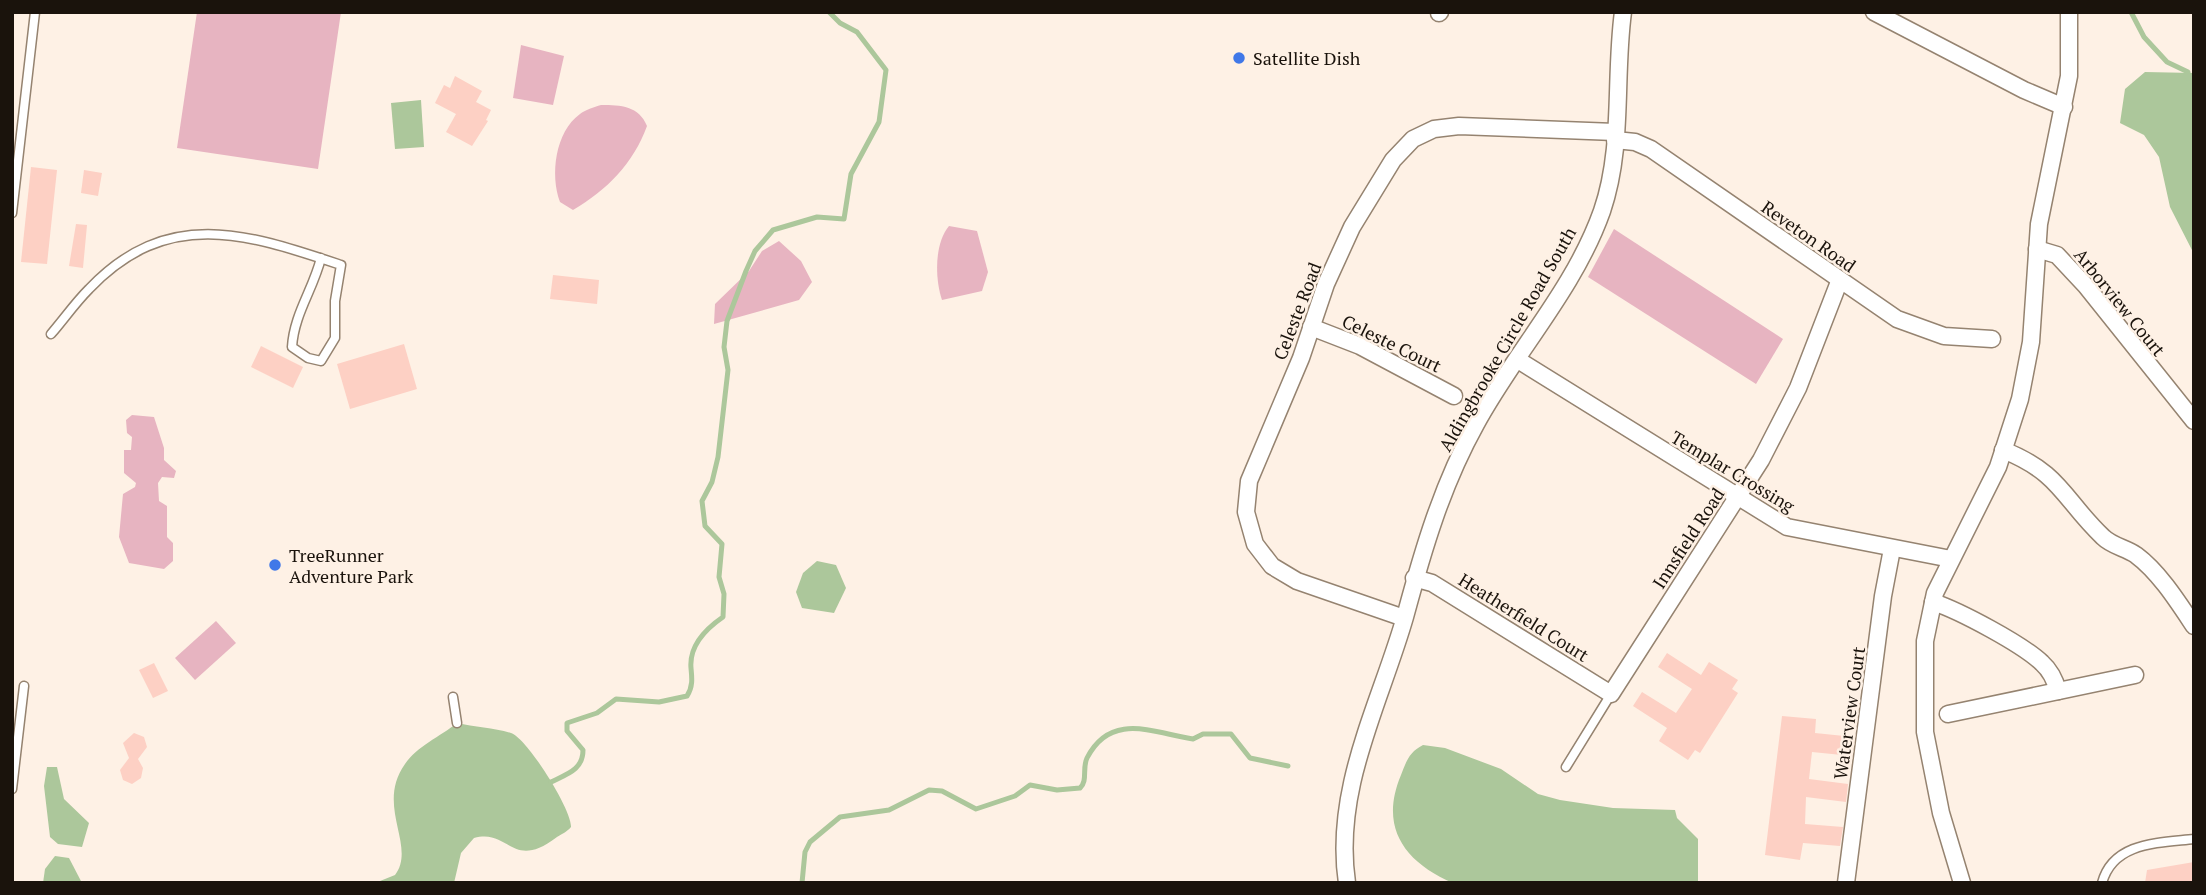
<svg xmlns="http://www.w3.org/2000/svg" width="2206" height="895" font-family="'PT Serif',serif">
<style>
.green{fill:#e7b4c1}
.water{fill:#acc79b}
.lines{fill:none;stroke-linecap:round;stroke-linejoin:round}
.stream{stroke:#acc79b;stroke-width:5}
.building{fill:#fdd0c4}
.lane-casing{stroke:#958370;stroke-width:11}
.street-casing{stroke:#958370;stroke-width:19}
.lane{stroke:#fff;stroke-width:8}
.street{stroke:#fff;stroke-width:16}
.poi-dot{fill:#4078e8;stroke:#fef1e5;stroke-width:2.5}
.labels{text-anchor:middle;dominant-baseline:central;stroke-width:5;stroke-linejoin:round;paint-order:stroke}
.poi-label{font-size:18px;fill:#1a130c;stroke:#fef1e5;text-anchor:start}
.street-label{font-size:18px;fill:#1a130c;stroke:#fef1e5}
</style>
<rect width="100%" height="100%" fill="#fef1e5"/>
<g class="green">
<path d="M197,12H341L318,169L177,148Z"/>
<path d="M521,45L564,56L553,105L513,98Z"/>
<path d="M601,105C621,105 639,106 647,126C633,164 607,190 573,210L560,202C550,175 555,132 580,114C585,110 594,107 601,105Z"/>
<path d="M949,226L977,231L988,272L982,291L942,300C935,279 934,244 949,226Z"/>
<path d="M1614,229L1783,339L1756,384L1588,277Z"/>
<path d="M779,241L801,261L812,282L799,300L714,324L715,304L749,271L762,251Z"/>
<path d="M132,415L154,417L164,448V460L176,471L174,478L162,477L158,483L159,501L167,506V537L173,543V561L164,569L129,563L119,537L123,494L135,487L136,483L124,473V450H131L132,437L127,433L126,420Z"/>
<path d="M216,621L236,643L195,680L175,658Z"/>
</g>
<g class="water">
<path d="M2145,72L2194,73V254L2170,207L2159,157L2144,135L2120,123L2125,89Z"/>
<path d="M421,100L424,147L395,149L391,103Z"/>
<path d="M817,561L836,565L846,588L834,613L802,608L796,592L803,573Z"/>
<path d="M457,723C474,727 495,728 511,733C527,738 572,810 571,827C567,832 563,833 557,837C511,872 510,828 474,838L461,853L454,883H375L395,875C417,846 375,806 405,764C416,747 441,736 457,723Z"/>
<path d="M1423,745L1445,748L1501,769L1538,794L1560,800L1613,808L1675,810L1677,818L1698,839V883H1453C1404,862 1379,827 1401,775C1406,762 1409,752 1423,745Z"/>
<path d="M47,767H57L64,799L89,823L82,847L58,844L50,837L44,786Z"/>
<path d="M55,856L69,858L82,883H43L45,869Z"/>
</g>
<g class="lines">
<g class="stream">
<path d="M2131,12L2144,37L2167,62L2188,72V78"/>
<path d="M551,782C567,774 583,770 583,750L567,731V723L597,713L616,699L659,702L687,696C693,687 692,678 691,668C689,645 707,628 723,617L724,594L719,577L722,544L705,526L702,501L712,482L718,457L728,370L724,347L727,321L746,271L755,251L773,230L817,217L844,219L851,174L879,122L886,70L857,32L840,23L829,12"/>
<path d="M802,883L805,852L810,842L840,817L889,810L929,790L942,791L976,809L1015,796L1030,785L1057,790L1080,788C1088,781 1082,768 1087,758C1111,711 1154,733 1193,739L1203,734H1231L1250,758L1288,766"/>
</g>
</g>
<g class="building">
<path d="M455,76L482,91L476,102L491,110L486,120L488,121L472,146L446,132L456,114L435,103L444,85L450,88Z"/>
<path d="M31,167L57,170L47,264L21,262Z"/>
<path d="M84,170L102,173L98,196L81,193Z"/>
<path d="M76,224L87,225L83,268L69,266Z"/>
<path d="M553,275L599,280L597,304L550,299Z"/>
<path d="M404,344L417,389L350,409L337,364Z"/>
<path d="M261,346L303,367L293,388L251,367Z"/>
<path d="M1667,653L1701,675L1709,662L1738,680L1732,689L1738,693L1700,753L1695,750L1688,760L1659,741L1667,728L1633,706L1642,692L1676,713L1692,689L1658,667Z"/>
<path d="M154,663L168,691L153,698L139,670Z"/>
<path d="M1782,716L1816,719L1815,733L1854,737L1852,756L1812,752L1809,779L1848,784L1846,802L1806,797L1805,824L1843,827L1840,846L1803,843L1800,860L1765,855Z"/>
<path d="M134,733L144,737L147,747L138,759L143,768L141,778L132,784L123,780L120,770L129,758L123,743Z"/>
<path d="M2194,862V883H2145L2147,870Z"/>
</g>
<g class="lines">
<g class="lane-casing">
<g id="lane">
<path d="M12,213L35,12"/>
<path d="M51,334C64,319 75,303 89,289C168,206 248,234 341,265L335,301V338L321,361L308,358L292,347C294,314 313,290 321,258"/>
<path d="M453,697L457,723"/>
<path d="M1566,767L1611,694"/>
<path d="M12,789L24,686"/>
<path d="M2102,883C2113,842 2158,843 2194,839"/>
</g>
</g>
<g class="street-casing">
<g id="street">
<path d="M1874,12L2024,90L2064,107"/>
<path d="M1439,13L1440,12"/>
<path d="M1615,140L1635,142L1651,149L1897,319L1944,336L1992,339"/>
<path d="M2037,249L2057,255L2086,286L2194,421"/>
<path d="M1311,327L1360,346L1454,396"/>
<path d="M1518,360L1787,527L1951,559"/>
<path d="M2003,450C2061,473 2063,499 2103,537C2112,546 2126,548 2136,555C2159,572 2178,602 2194,626"/>
<path d="M1414,578L1432,583L1611,694L1761,460L1798,388L1839,282"/>
<path d="M1933,602C1960,611 2022,644 2042,663C2051,671 2055,680 2058,691"/>
<path d="M1404,618L1297,581L1272,566L1255,544L1246,512L1249,481L1301,358L1326,284L1352,227L1393,160L1413,139L1434,129L1459,126L1615,132"/>
<path d="M1948,714L2135,675"/>
<path d="M1347,883C1333,789 1380,704 1405,617C1423,550 1442,485 1476,424C1515,352 1574,290 1602,211C1624,147 1614,78 1623,12"/>
<path d="M1846,883L1883,596L1892,549"/>
<path d="M1962,883L1941,813L1925,732V641L1935,593L1998,467L2020,399L2031,342L2039,224L2069,76V12"/>
</g>
</g>
<use href="#lane" class="lane"/>
<use href="#street" class="street"/>
</g>
<g class="poi-dot">
<circle cx="1239" cy="58" r="7"/>
<circle cx="275" cy="565" r="7"/>
</g>
<g class="labels">
<g class="poi-label">
<text x="1253" y="58">Satellite Dish</text>
<text x="289" y="555">TreeRunner<tspan x="289" dy="21">Adventure Park</tspan></text>
</g>
<g class="street-label">
<text transform="translate(1809 236) rotate(35)">Reveton Road</text>
<text transform="translate(2120 302) rotate(51)">Arborview Court</text>
<text transform="translate(1297 311) rotate(-69)">Celeste Road</text>
<text transform="translate(1507 339) rotate(-60)">Aldingbrooke Circle Road South</text>
<text transform="translate(1392 343) rotate(26)">Celeste Court</text>
<text transform="translate(1733 471) rotate(31)">Templar Crossing</text>
<text transform="translate(1688 538) rotate(-57)">Innsfield Road</text>
<text transform="translate(1524 617) rotate(32)">Heatherfield Court</text>
<text transform="translate(1849 713) rotate(-82)">Waterview Court</text>
</g>
</g>
<rect width="2206" height="895" fill="none" stroke="#1a130c" stroke-width="28"/>
</svg>
